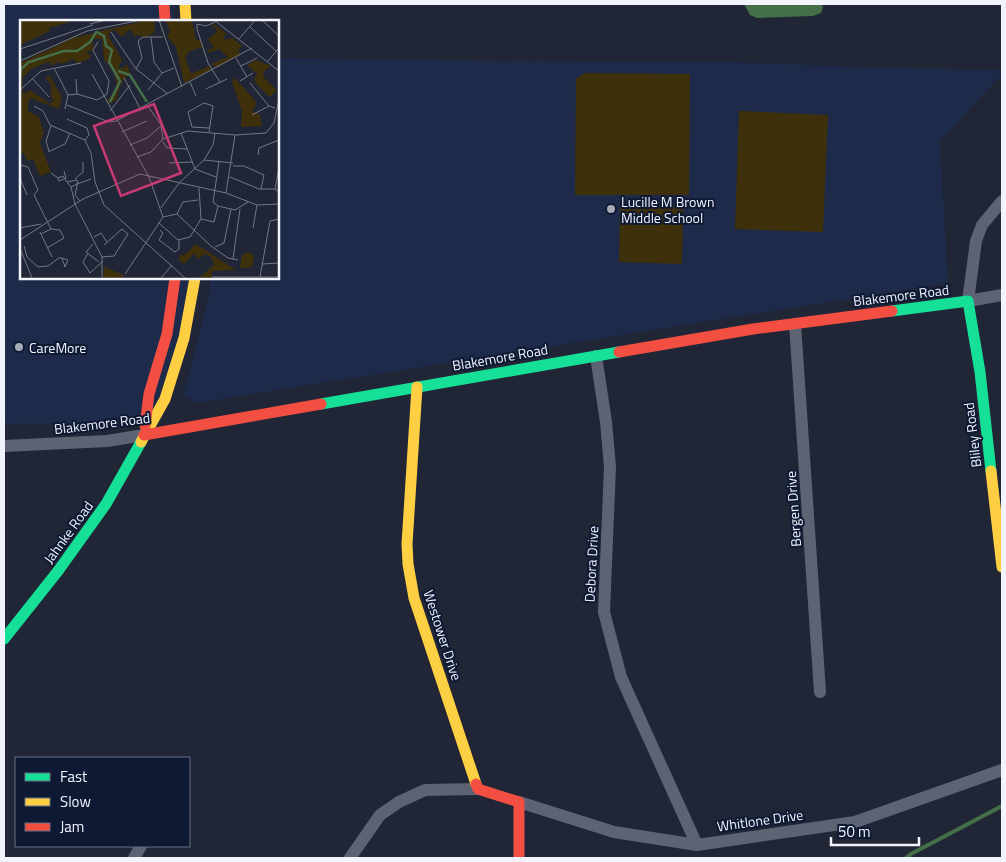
<svg xmlns="http://www.w3.org/2000/svg" width="1006" height="862" font-family="'Titillium Web',sans-serif">
<style>
.built{fill:#1d2a49}
.green{fill:#3e300b}
.water{fill:#456f49}
.lines{fill:none;stroke-linecap:round;stroke-linejoin:round}
.stream{stroke:#456f49;stroke-width:4}
.street{stroke:#5d6372;stroke-width:12}
.fast{stroke:#16e098;stroke-width:11}
.slow{stroke:#ffcf43;stroke-width:11}
.jam{stroke:#f24e42;stroke-width:11}
.poi-dot{fill:#a8acb7;stroke:#0e1934;stroke-width:2}
.labels{text-anchor:middle;dominant-baseline:central;stroke-width:4;stroke-linejoin:round;paint-order:stroke}
.poi-label{font-size:14px;fill:#f1f4fc;stroke:#0e1934;text-anchor:start}
.street-label{font-size:14px;fill:#f1f4fc;stroke:#0e1934}
.inset-river{fill:none;stroke:#456f49;stroke-width:2.5}
.inset-road{fill:none;stroke:#747885;stroke-width:1}
.view{fill:#c93973;fill-opacity:0.15;stroke:#c93973;stroke-width:2.5}
.inset-edge{fill:none;stroke:#f1f4fc;stroke-width:2.5}
</style>
<rect width="100%" height="100%" fill="#202636"/>
<g class="built">
<path d="M4,4H173L175,21H21V278H196L161,422L4,424Z"/>
<path d="M278,58L478,61L727,62L887,68L1002,70V74L940,141L948,283L196,403L183,395L209,297L210,278H278Z"/>
</g>
<g class="green">
<path d="M585,73L690,74L689,195H575L576,79Z"/>
<path d="M739,111L828,115L823,232L735,229Z"/>
<path d="M620,206L683,207L682,264L619,262Z"/>
</g>
<path class="water" d="M744,4H821L823,7L821,13L813,16L757,18L750,15Z"/>
<g class="lines">
<path class="stream" d="M906,858L911,854L1002,806"/>
<g class="street">
<path d="M1002,201L982,225L976,241L968,301L1002,295"/>
<path d="M795,324L820,692"/>
<path d="M596,356L606,422L610,467L604,612L621,677L697,845"/>
<path d="M4,446L107,441L144,435"/>
<path d="M519,802L614,832L697,845L855,822L1002,770"/>
<path d="M134,858L141,846"/>
<path d="M350,858L380,815L399,802L425,790L478,789"/>
</g>
<g class="fast">
<path d="M892,311L968,301L980,372L991,471"/>
<path d="M321,404L619,352"/>
<path d="M4,639L58,571L106,504L141,442"/>
</g>
<g class="slow">
<path d="M185,4L186,21"/>
<path d="M417,387L407,544L408,564L414,598L476,784"/>
<path d="M141,442L165,399L184,338L195,278"/>
<path d="M991,471L1002,567"/>
</g>
<g class="jam">
<path d="M164,4L165,21"/>
<path d="M619,352L753,329L892,311"/>
<path d="M145,426L149,394L167,334L175,278"/>
<path d="M144,435L321,404"/>
<path d="M476,784L478,789L519,802V858"/>
</g>
</g>
<g class="poi-dot">
<circle cx="611" cy="209" r="5"/>
<circle cx="19" cy="347" r="5"/>
</g>
<g class="labels">
<g class="poi-label">
<text x="621" y="201">Lucille M Brown<tspan x="621" dy="16">Middle School</tspan></text>
<text x="29" y="347">CareMore</text>
</g>
<g class="street-label">
<text transform="translate(901 295) rotate(-7)">Blakemore Road</text>
<text transform="translate(500 357) rotate(-10)">Blakemore Road</text>
<text transform="translate(102 423) rotate(-7)">Blakemore Road</text>
<text transform="translate(972 435) rotate(-97)">Bliley Road</text>
<text transform="translate(793 509) rotate(-94)">Bergen Drive</text>
<text transform="translate(68 532) rotate(-54)">Jahnke Road</text>
<text transform="translate(591 564) rotate(-87)">Debora Drive</text>
<text transform="translate(443 635) rotate(72)">Westower Drive</text>
<text transform="translate(760 820) rotate(-8)">Whitlone Drive</text>
</g>
</g>
<g transform="translate(20 20)">
<rect width="259" height="259" fill="#202636"/>
<path d="M0,0H48L49,2L29,8L30,11L0,25ZM127,0H134L135,12L126,17L116,15L115,17L110,9L102,17L93,9L88,15L102,40L98,48H104L106,43L110,53L102,61L96,80L89,84L87,81L96,69V60L92,48L84,40L82,19H73V30L66,32L71,36L69,39L57,43L53,39L42,44L37,42L33,46L28,42L11,49L2,59L3,74L10,70L30,84L34,79L31,78V64L25,58L30,56L42,77L39,89L10,78L8,84V91L19,97L24,113L20,123L31,152L20,156L13,139L7,141L4,133L0,134V43L53,18ZM145,0H172L176,20H180L183,27L170,31L165,37L171,54L189,46L191,50L164,63L156,27L147,16L150,11ZM193,4L206,13L203,20L213,18L222,26L218,30L221,34L196,47L191,44L208,37L199,29L188,33L187,30L194,28L188,19L197,12L195,7H191ZM236,40L251,46L243,52L244,58L257,70L250,77L237,65L234,59L237,54L227,45ZM214,57L237,83L232,91L240,95L242,106L221,107L222,91L212,62ZM176,224L216,250L192,251V258H179L194,245L191,237L185,234L178,239L175,233L164,244L159,240L161,233L163,236ZM228,232L234,236L232,247L220,248L222,235ZM84,247L104,255L102,258H83Z" fill="#3e300b"/>
<path class="inset-river" d="M77,12L84,16L86,26L92,30L89,42L100,61L90,82M98,51L110,55L127,82M0,57L1,49L9,42L44,31H57L70,22L77,11"/>
<path class="inset-road" d="M139,0L162,67M194,0L259,51M242,0L259,16M195,2L186,6L177,4V9L188,43L200,62M70,4L86,0M230,7L256,31M91,12L116,49L148,74M131,17L134,42L142,53M219,19L235,0M0,29L73,5M216,38L227,57M0,41L67,11L121,0M248,41L259,28M221,46L237,38M34,48L48,75L45,89M116,49L122,38L118,21L123,17H143M72,54L129,157L143,197M12,58L29,77M104,58L120,88M56,59L57,74M220,61L233,53M170,62L176,76M230,63L249,86L255,88M186,69L207,59M0,70L21,51L61,43M128,70L142,53L154,48M48,75L57,74L77,80L87,74L89,61L73,30L78,22M47,85L89,102L96,101L232,28M127,85L141,105L143,119M14,86L23,91L30,105L65,120L71,133L75,162L84,185L165,258M90,91L110,65M232,95L249,86M47,99L67,108L69,115L65,120M102,112L127,101M189,112L193,86L184,83L168,92L172,107L189,108M161,113L175,149L196,157M143,122L147,128L167,129M110,125L127,118L141,106M29,131L26,121L31,106M28,132L45,124L50,113M238,135L239,128L259,120M117,137L131,132L143,119L168,111L215,115L246,113L254,103L259,79M184,140L213,143M199,142L193,182L198,186L215,190L228,182M149,143L172,142M0,145L8,147L18,170L14,175L31,209M213,146H224L244,155L241,169M31,153L38,158L43,156L47,162M210,157L239,169H255L259,172M0,158L7,175M38,158L39,161L46,158L44,151M55,159L63,152V142M51,167L55,184L82,237V258M255,169L259,148M206,173L215,115M60,181L55,175L57,166V163L58,162L57,160L47,162L51,167L57,164L71,159M141,188L159,163L184,140L193,125L195,113M157,194L191,226L208,238L218,240M181,199L194,202L198,186M139,203L158,220L170,217L181,199L179,168M0,208L21,204M233,208L237,185M140,210L143,213L139,220L155,232L159,229V220M20,212L32,237M21,214L31,209L40,210L44,218L27,228M74,217L81,213L87,222M0,220L63,179L120,154L206,173L237,185L259,184M73,224L66,232L79,242M4,226L7,237L18,247L28,246L39,238H42L48,240L45,247L42,238M195,227L204,223L211,189M1,231L12,258M68,233L63,242L70,253L83,241M82,237L94,236L108,214L102,209L84,225M213,239L220,189M242,244L259,243M105,254L143,197L157,194L163,182L178,180M192,257H259M240,257L250,201L259,199M141,258L152,245"/>
<path class="view" d="M134,84L161,153L101,176L74,106Z"/>
<rect width="259" height="259" class="inset-edge"/>
</g>
<rect width="1006" height="862" fill="none" stroke="#f1f4fc" stroke-width="10"/>
<rect x="15" y="757" width="175" height="90" fill="#0e1934" stroke="#697184"/>
<rect x="25" y="773" width="25" height="8" fill="#16e098" stroke="#697184"/>
<text x="60" y="782" font-size="15" fill="#f1f4fc">Fast</text>
<rect x="25" y="798" width="25" height="8" fill="#ffcf43" stroke="#697184"/>
<text x="60" y="807" font-size="15" fill="#f1f4fc">Slow</text>
<rect x="25" y="823" width="25" height="8" fill="#f24e42" stroke="#697184"/>
<text x="60" y="832" font-size="15" fill="#f1f4fc">Jam</text>
<path d="M831 837v8h88v-8" fill="none" stroke="#f1f4fc" stroke-width="2.5"/>
<text x="838" y="837" font-size="15" fill="#f1f4fc" stroke="#0e1934" stroke-width="4" paint-order="stroke">50 m</text>
</svg>
